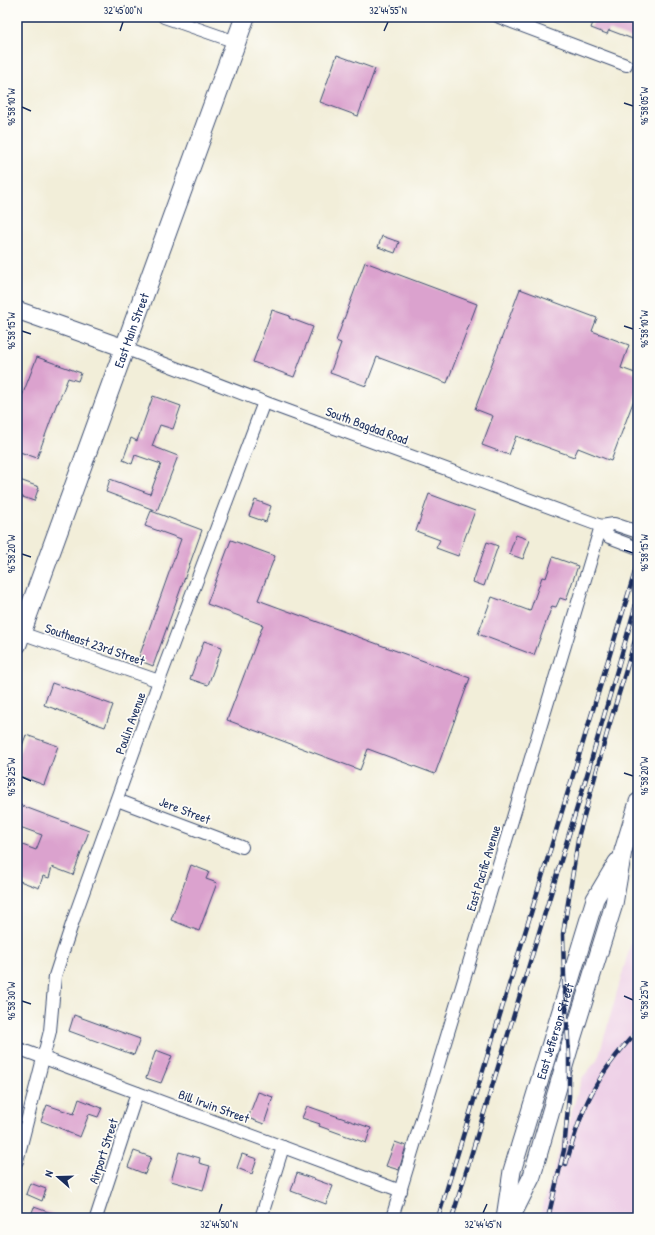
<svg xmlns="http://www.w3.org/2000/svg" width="655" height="1235" font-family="'Patrick Hand',sans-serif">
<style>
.built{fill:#eed0e7}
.building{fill:#dba2ce}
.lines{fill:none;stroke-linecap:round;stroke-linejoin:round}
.street-casing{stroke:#3b4c70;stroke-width:14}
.secondary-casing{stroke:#3b4c70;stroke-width:19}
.primary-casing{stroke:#3b4c70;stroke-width:21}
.street{stroke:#fff;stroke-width:12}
.secondary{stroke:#fff;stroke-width:17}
.primary{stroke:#fff;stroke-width:19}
.rail-casing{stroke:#1b2f5e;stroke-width:4.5}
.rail{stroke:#fdfcf7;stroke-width:3;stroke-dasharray:9;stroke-linecap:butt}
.ticks{fill:none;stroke:#1b2f5e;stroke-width:1.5}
.labels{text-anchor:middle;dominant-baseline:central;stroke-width:3.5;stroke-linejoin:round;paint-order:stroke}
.street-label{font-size:13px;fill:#1b2f5e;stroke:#fdfcf7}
.neatline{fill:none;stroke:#1b2f5e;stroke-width:1.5}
.ticks-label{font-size:10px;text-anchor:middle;fill:#1b2f5e}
</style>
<rect width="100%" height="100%" fill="#fdfcf7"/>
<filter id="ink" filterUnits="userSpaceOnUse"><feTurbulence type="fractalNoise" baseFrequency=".025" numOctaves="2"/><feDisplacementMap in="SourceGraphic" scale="8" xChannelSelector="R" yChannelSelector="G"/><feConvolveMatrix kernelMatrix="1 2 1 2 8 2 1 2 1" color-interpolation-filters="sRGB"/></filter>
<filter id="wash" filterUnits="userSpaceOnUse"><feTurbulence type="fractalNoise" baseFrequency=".012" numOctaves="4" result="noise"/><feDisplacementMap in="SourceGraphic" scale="16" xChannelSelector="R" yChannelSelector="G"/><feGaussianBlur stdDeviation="0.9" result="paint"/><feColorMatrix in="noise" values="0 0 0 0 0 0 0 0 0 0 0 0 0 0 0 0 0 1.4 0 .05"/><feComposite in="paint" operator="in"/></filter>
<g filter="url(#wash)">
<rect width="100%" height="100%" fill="#f2eed9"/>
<path class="built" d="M638,918V1218H539L582,1078L598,1059Z"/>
<g id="blocks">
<g class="building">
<path d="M595,17H638V41L609,30L607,34L591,28Z"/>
<path d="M337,55L375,69L358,116L320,102Z"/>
<path d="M382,236L399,242L395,253L378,247Z"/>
<path d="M365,262L477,304L447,383L377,357L366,386L330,373L341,343L336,341Z"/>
<path d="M520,289L597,318L592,331L629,345L621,368L638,374V389L611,461L578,448L574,457L516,436L509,455L482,445L493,416L475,409Z"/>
<path d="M272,310L290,316L289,318L313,327L294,377L253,362Z"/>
<path d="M37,357L81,373L78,381L68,378L58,403H57L37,458L17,451V394L22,396Z"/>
<path d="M153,396L181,406L173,429L160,425L152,446L178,456L157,511L106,492L110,479L150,494L161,464L135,455L132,464L123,460L131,438L137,441Z"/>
<path d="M17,479L39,487L34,501L17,495Z"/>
<path d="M429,494L475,511L458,556L436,548L440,540L416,531Z"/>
<path d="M255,500L271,506L266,522L249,516Z"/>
<path d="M151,511L202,530L153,666L138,660L181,539L145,526Z"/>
<path d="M516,535L530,540L523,559L509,554Z"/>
<path d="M231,540L275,556L258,600L470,678L435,774L368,749L360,770L227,720L263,625L207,604Z"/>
<path d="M487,542L498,546L484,586L473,582Z"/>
<path d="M553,557L578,566L566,600L560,598L556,607L552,606L534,655L478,634L492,597L530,611L542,577L546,578Z"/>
<path d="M204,641L222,647L208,685L190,679Z"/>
<path d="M52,683L113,705L105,727L44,705Z"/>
<path d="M26,735L58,746L44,785L17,775V759Z"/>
<path d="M17,804L89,831L73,875L52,867L49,878L43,876L39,888L17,880V843L36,850L42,835L17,826Z"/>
<path d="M191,865L209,872L206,879L217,883L199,931L171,920Z"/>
<path d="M74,1015L140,1039L134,1055L69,1031Z"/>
<path d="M156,1050L172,1056L161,1083L146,1078Z"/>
<path d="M258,1092L273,1097L264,1124L248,1118Z"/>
<path d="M79,1099L102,1108L98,1117L89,1114L80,1137L67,1132V1131L41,1121L47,1105L74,1114Z"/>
<path d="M307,1106L371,1128L366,1143L319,1126L320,1124L302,1118Z"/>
<path d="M395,1142L406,1146L399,1170L386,1166Z"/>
<path d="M134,1151L151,1157L145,1174L128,1167Z"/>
<path d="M179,1152L200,1158L199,1163L210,1166L203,1190L171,1181Z"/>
<path d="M242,1154L257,1159L252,1174L237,1168Z"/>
<path d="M297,1173L333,1186L326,1204L291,1191Z"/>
<path d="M30,1183L46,1189L42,1201L26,1194Z"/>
<path d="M34,1207L62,1217V1218H30Z"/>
</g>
</g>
</g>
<g filter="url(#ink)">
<use href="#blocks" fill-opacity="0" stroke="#3b4c70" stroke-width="1"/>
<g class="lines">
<g class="street-casing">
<g id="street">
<path d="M164,17L236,42"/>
<path d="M499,17L626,65"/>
<path d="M124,348L264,402L601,526L614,524L638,532"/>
<path d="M601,526L609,537L638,548"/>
<path d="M21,633L159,681"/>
<path d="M117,800L242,847"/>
<path d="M17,1048L401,1191"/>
<path d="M17,1161L50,1031L55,976L74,918L159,681L264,402"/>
<path d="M96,1218L137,1093"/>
<path d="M261,1218L283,1147"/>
<path d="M392,1218L601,526"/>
</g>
</g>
<g class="secondary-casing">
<g id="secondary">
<path d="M17,310L124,348"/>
<path id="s1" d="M505,1218L512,1171L566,994L595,899L617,862"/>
<path d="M511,1218L532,1176L569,1049L614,904L623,851L638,802"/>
</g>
</g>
<g class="primary-casing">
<g id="primary">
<path id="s2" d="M17,644L245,17"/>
</g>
</g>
<use href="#street" class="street"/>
<use href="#secondary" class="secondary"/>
<use href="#primary" class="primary"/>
<g class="rail-casing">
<g id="rail">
<path d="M566,1164C574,1137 582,1108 597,1084C608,1064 623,1047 638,1030"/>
<path d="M438,1218L638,562"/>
<path d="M452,1218L587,775L638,597"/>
<path d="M548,1218L564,1150L569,1096V1055L564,976L563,934L579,834L609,726L638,631"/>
</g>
</g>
<use href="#rail" class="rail"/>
</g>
</g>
<path class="ticks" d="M120,31L123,22M384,31L388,22M624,103L633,106M22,107L31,111M624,326L633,329M22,331L31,334M624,550L633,553M22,554L31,557M624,773L633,776M22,777L31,781M624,996L633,1000M22,1001L31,1004M219,1213L222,1204M483,1213L487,1204"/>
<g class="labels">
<g class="street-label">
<text stroke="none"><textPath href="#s2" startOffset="334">East Main Street</textPath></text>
<text transform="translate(367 425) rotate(20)">South Bagdad Road</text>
<text transform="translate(95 644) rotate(19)">Southeast 23rd Street</text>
<text transform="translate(130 723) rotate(-70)">Poulin Avenue</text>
<text transform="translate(185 810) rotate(21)">Jere Street</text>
<text transform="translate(483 868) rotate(-73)">East Pacific Avenue</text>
<text stroke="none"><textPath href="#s1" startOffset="194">East Jefferson Street</textPath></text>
<text transform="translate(214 1106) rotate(20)">Bill Irwin Street</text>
<text transform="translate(103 1151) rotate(-72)">Airport Street</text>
</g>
</g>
<rect width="655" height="1235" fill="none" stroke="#fdfcf7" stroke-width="44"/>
<g transform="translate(58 1177) rotate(290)" stroke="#fdfcf7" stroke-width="3" paint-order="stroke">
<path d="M0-3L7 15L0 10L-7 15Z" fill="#1b2f5e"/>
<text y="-6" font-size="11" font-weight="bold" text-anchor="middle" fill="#1b2f5e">N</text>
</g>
<rect x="22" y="22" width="611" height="1191" class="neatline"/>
<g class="ticks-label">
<text x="123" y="14">32°45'00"N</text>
<text x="388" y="14">32°44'55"N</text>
<text transform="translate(644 106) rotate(-90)" y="4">96°58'05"W</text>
<text transform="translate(11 107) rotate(-90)" y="4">96°58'10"W</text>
<text transform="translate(644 329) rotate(-90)" y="4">96°58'10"W</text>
<text transform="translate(11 331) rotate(-90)" y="4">96°58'15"W</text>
<text transform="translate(644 553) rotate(-90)" y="4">96°58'15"W</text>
<text transform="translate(11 554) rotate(-90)" y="4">96°58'20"W</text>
<text transform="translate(644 776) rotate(-90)" y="4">96°58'20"W</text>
<text transform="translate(11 777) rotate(-90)" y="4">96°58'25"W</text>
<text transform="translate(644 1000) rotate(-90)" y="4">96°58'25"W</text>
<text transform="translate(11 1001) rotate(-90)" y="4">96°58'30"W</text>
<text x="219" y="1228">32°44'50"N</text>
<text x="483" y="1228">32°44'45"N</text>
</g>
</svg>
